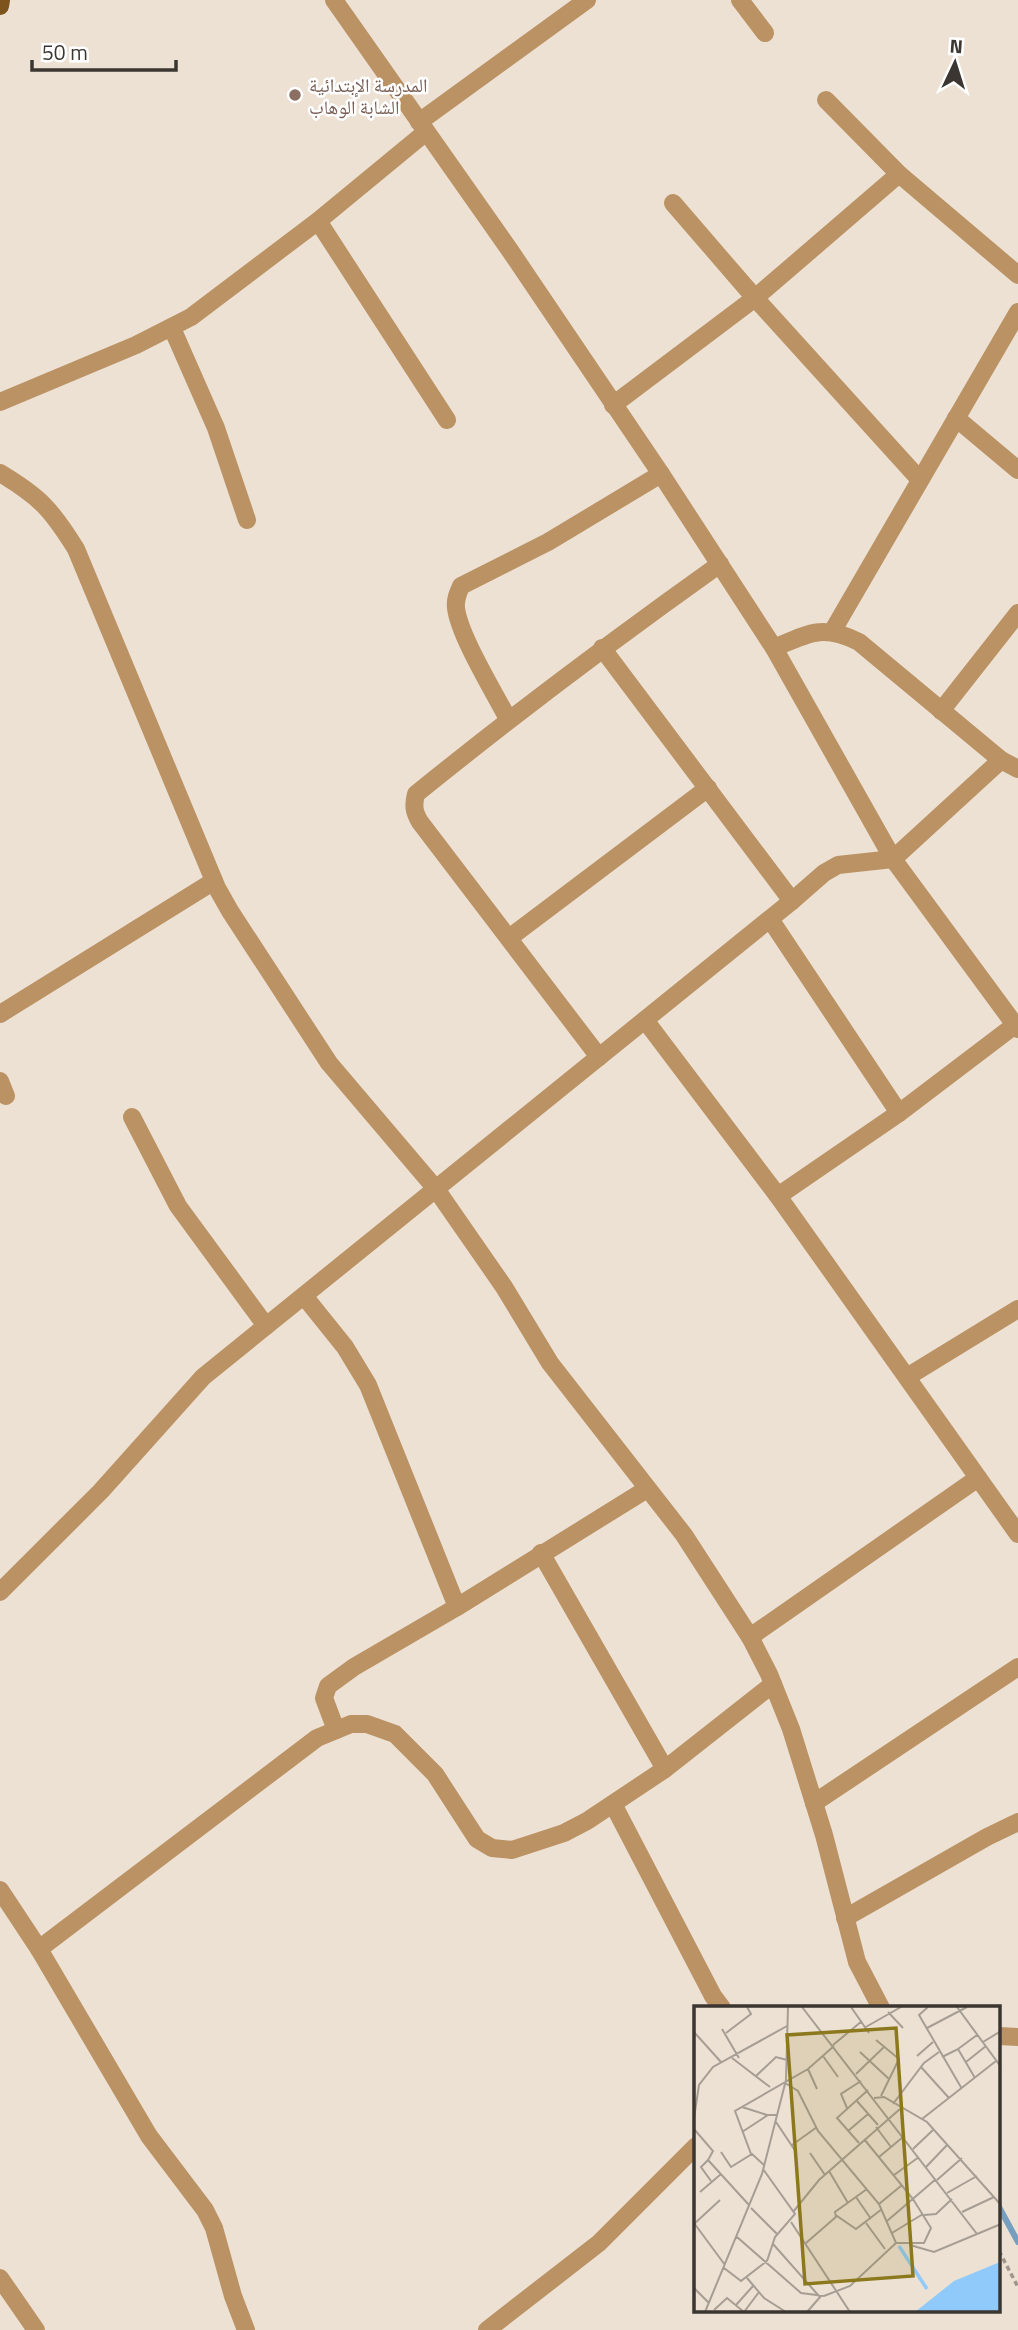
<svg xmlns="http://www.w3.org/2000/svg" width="1018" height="2330" font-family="'Titillium Web','Noto Naskh Arabic',sans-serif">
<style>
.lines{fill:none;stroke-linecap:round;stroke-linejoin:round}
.stream{stroke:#769ebe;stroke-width:6}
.path{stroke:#9e958b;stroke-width:3.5;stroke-dasharray:5 3.5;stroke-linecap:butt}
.minor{stroke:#ba9264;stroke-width:18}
.primary{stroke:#7e541d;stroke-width:18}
.education-dot{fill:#8d6e63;stroke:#fff;stroke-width:2.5}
.labels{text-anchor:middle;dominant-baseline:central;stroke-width:5;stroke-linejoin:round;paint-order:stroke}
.education-label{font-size:19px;fill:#785e54;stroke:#fff;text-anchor:start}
.inset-river{fill:none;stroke:#8fcafa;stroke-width:3.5}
.inset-road{fill:none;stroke:#a69d93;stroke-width:2}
.view{fill:#8c791d;fill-opacity:0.15;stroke:#8c791d;stroke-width:3.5}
.inset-edge{fill:none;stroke:#3b3631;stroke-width:3.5}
</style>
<rect width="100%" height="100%" fill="#ede1d4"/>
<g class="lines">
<path class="stream" d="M999,2207L1018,2242"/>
<path class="path" d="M999,2251L1018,2287"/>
<g class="minor">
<path d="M334,0L509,249L661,474L774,648L893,859L1018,1029"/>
<path d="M740,0L765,33"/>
<path d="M826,100L899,174L1018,275"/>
<path d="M419,122L587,0"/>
<path d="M673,203L755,298L920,480"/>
<path d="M318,221L447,420"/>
<path d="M172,328L216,428L247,520"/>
<path d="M0,402L136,345L191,317L318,221L426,132"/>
<path d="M613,405L755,298L899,174"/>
<path d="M956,418L1018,470"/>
<path d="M0,473C40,497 51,509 76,549L217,888L230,911L329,1063L436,1189L504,1287L550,1363L684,1535L750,1637L769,1674L791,1729L824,1835L857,1962L881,2008"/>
<path d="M832,632L1018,312"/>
<path d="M602,648L792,901"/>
<path d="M774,648C809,633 823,624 859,642L1001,760L1018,769"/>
<path d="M941,711L1018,613"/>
<path d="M508,719C494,692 459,635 456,608C455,599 458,593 461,586L548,542L661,474"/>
<path d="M770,919L899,1113"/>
<path d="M509,938L708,788"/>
<path d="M0,1014L214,881"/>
<path d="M645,1020L778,1196L1018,1534"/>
<path d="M599,1057L420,822C414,812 413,806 416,794C515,714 616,638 720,564"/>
<path d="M0,1081L6,1096"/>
<path d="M132,1117L178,1206L266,1326"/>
<path d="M778,1196L899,1113L1015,1025"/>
<path d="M304,1296L345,1347L368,1385L457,1607"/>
<path d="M907,1377L1018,1309"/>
<path d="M541,1553L665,1769"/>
<path d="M0,1592L101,1491L203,1377L792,901L824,873L838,865L893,859L1001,760"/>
<path d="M750,1637L978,1478"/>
<path d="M336,1730L324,1698L328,1686L354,1667L457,1607L647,1489"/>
<path d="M814,1803L1018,1667"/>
<path d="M613,1804L713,1996L722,2008"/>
<path d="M0,1890L39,1949L149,2136L205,2210L214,2228L233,2296L246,2330"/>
<path d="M845,1918L987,1837L1018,1822"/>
<path d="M39,1949L317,1738L351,1724H367L395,1734L435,1774L477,1839L492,1848L512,1850L564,1833L587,1821L665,1769L773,1684"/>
<path d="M999,2036L1018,2037"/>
<path d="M0,2278L36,2330"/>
<path d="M487,2330L599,2243L696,2146"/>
</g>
<path class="primary" d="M0,6L1,0"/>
</g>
<circle class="education-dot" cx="295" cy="95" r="7"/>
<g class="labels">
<g class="education-label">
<text x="309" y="84">المدرسة الإبتدائية<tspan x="309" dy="22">الشابة الوهاب</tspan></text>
</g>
</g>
<g transform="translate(694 2006)">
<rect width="306" height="306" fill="#ede1d4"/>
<path d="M306,256V306H221L260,275Z" fill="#8fcafa"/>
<path class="inset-river" d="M205,240L233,283"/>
<path class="inset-road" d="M108,1L283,228M157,1L175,27M234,1L225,9L268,83M263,1L307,61M194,6L209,22M170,22L207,1M233,22L273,1M28,23L45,52M0,26L27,56M32,27L57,8L53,1M182,34L205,53L187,90M289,36L307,25M139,39L168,15M264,43L283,29M166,46L195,73M129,50L144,71M223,50L239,36M248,51L264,43L281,72M38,52L76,81M272,56L292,40M227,61L255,92M114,63L123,83M162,68L190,41M62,70L82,51L93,54M91,77L104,85L124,125L185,198L202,237H230L237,222L219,193L170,133M180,92L190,91L233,116L307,199M162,94L184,119M199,98L230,57L245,46M48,101L73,109M153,102L147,88L167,75M0,112L5,79L19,61L93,20M228,113L302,55M82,116L102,146M182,121L197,141M0,123L19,145L14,154L55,199M154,125L174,108M48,126L74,109H83M165,137L143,112L174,84M98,139L123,121M219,143L240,123M27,146L37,161L58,148L70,159M116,147L131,169M57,148L41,105L114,63L140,40M185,151L209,131M14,154L7,161L17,175M232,161L254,138M69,163L101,208L81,231L73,255M135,165L154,197M200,169L225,151M243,174L268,152M6,186L27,168M253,187L283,170M162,191L177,213M185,198L208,179M57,202L83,228M99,206L125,174L206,103M268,206L300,191M230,209L242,208L258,193M142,211L141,206L173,183M193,215L242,173M97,216L156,306M0,217L31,259M172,217L191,243M0,218L26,194M198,227L229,208M43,231L107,287L130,290L156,280L202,237M112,237L143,210L162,223L188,203M79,238L125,290M216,239L240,246L307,218M30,262L47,275L73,255M53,272L70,292L92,306M0,282L15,297M42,299L59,280M20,304L33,292L50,306M11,306L68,168L92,74L94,1M50,306L65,286M113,306L127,290"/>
<path class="view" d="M202,22L219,270L111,278L93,29Z"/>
<rect width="306" height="306" class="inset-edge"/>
</g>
<g transform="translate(955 63) rotate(4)" stroke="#ffffff" stroke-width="5" paint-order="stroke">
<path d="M0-5L12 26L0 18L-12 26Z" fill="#3b3631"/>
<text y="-10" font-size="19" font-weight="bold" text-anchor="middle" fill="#3b3631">N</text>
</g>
<path d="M32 60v10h144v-10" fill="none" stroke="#3b3631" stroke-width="3.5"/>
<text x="42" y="60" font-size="21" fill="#3b3631" stroke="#ffffff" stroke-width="5" paint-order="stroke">50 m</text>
</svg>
